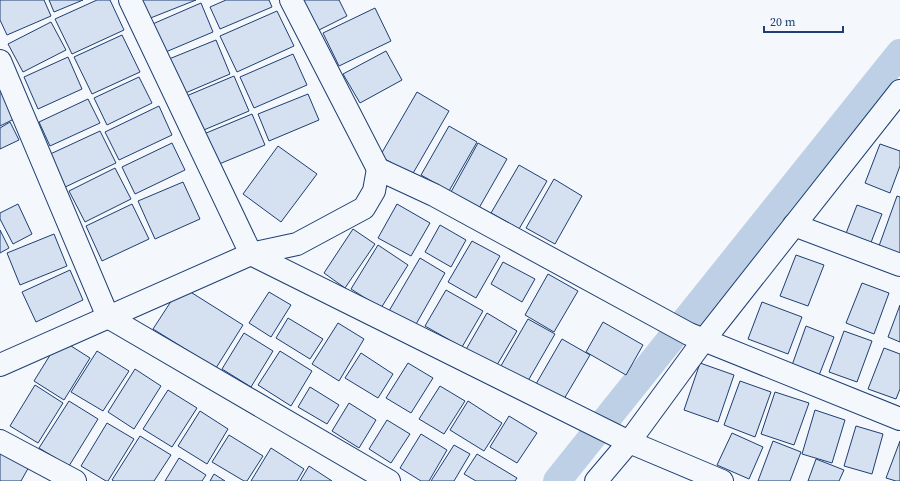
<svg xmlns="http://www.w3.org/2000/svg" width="900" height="481" font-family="'Source Serif 4',serif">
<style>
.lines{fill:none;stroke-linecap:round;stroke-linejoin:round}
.canal{stroke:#bed0e5;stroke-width:28}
.building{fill:#d5e0f0;stroke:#1d3f73}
.minor-casing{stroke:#1d3f73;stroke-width:24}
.minor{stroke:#f4f7fb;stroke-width:22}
</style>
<rect width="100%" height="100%" fill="#f4f7fb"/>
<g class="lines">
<path class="canal" d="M557,481L900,53"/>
</g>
<g class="building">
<path d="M0,0H44L51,16L7,35L0,20Z"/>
<path d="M49,0H83L54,12Z"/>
<path d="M97,0H110L124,30L72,54L55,19Z"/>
<path d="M141,0H196L148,19Z"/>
<path d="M226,0H269L272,7L220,29L210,7Z"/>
<path d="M303,0H339L347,16L319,30Z"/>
<path d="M201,3L213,32L161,54L148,26Z"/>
<path d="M375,8L391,41L339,66L323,33Z"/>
<path d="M277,11L294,46L237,72L220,36Z"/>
<path d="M51,22L66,50L23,72L8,44Z"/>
<path d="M122,35L140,72L92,94L74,57Z"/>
<path d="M216,40L230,74L183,94L169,59Z"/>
<path d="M386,51L402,80L360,103L343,74Z"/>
<path d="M293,54L307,85L254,108L240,77Z"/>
<path d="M68,57L82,89L38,109L24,77Z"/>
<path d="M234,76L249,111L199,132L184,97Z"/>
<path d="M139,77L152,103L107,125L94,98Z"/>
<path d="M0,82L20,116L0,126Z"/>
<path d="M417,92L449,111L412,175L380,156Z"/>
<path d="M308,94L319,120L269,141L258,114Z"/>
<path d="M88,99L100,123L50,146L39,122Z"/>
<path d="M159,106L172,135L119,160L105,132Z"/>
<path d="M252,114L265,145L212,167L199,136Z"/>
<path d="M10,122L19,140L0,149V128Z"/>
<path d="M449,126L477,142L449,191L421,175Z"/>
<path d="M100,131L116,163L61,189L46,156Z"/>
<path d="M172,143L185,170L135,194L122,167Z"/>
<path d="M478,143L507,159L479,208L451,192Z"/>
<path d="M880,144L900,151V166L890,193L865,183Z"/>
<path d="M278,146L317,174L281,222L243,194Z"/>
<path d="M519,165L547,181L519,229L491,213Z"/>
<path d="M115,168L131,199L85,222L69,191Z"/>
<path d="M554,179L582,196L555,244L526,228Z"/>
<path d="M183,182L200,219L155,239L138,201Z"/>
<path d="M897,196L900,197V254L879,246Z"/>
<path d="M18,204L32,234L13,244L0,219V213Z"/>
<path d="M132,204L149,239L102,261L86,226Z"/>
<path d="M397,204L430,223L411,256L378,238Z"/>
<path d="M857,205L882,214L870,245L845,236Z"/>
<path d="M440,225L466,240L451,267L425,252Z"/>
<path d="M353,229L375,244L345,288L324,273Z"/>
<path d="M0,230L9,248L0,253Z"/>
<path d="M54,234L67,266L20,285L7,253Z"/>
<path d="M472,241L500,256L476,298L448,282Z"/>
<path d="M378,245L408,265L381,308L351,289Z"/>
<path d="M796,255L824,265L808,306L780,296Z"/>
<path d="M420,258L445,273L415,326L389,311Z"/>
<path d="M503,262L535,279L522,302L491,284Z"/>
<path d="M70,270L83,300L36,322L22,292Z"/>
<path d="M548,274L578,291L554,332L525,315Z"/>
<path d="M862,283L889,293L874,334L846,323Z"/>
<path d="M181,286L243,325L216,368L153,329Z"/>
<path d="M446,290L483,311L462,347L425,326Z"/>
<path d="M269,292L291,305L271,337L249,323Z"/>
<path d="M762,302L802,317L788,354L748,339Z"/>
<path d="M900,305V342L888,337Z"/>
<path d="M487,313L517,331L494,370L464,353Z"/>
<path d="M288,318L323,339L310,359L276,338Z"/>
<path d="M528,319L555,334L525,386L498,371Z"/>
<path d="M603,322L643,345L626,375L586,352Z"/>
<path d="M338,323L364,339L339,381L312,364Z"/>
<path d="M806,326L834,337L818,378L791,368Z"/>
<path d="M844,331L872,341L857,382L829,372Z"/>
<path d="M244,333L273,351L251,387L222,369Z"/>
<path d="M60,339L90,358L64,400L34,381Z"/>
<path d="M562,339L590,355L564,399L536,384Z"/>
<path d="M884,348L900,354V389L896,399L868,389Z"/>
<path d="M97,351L129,371L103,411L71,392Z"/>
<path d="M280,351L312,371L291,406L258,385Z"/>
<path d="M361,353L393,374L378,398L345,378Z"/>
<path d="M408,363L433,378L411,413L386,398Z"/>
<path d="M700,363L734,375L718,422L684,410Z"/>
<path d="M135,369L161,386L134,429L108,412Z"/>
<path d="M740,381L771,392L755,437L724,425Z"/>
<path d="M35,385L63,403L38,443L10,426Z"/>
<path d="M440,386L465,401L444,434L419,419Z"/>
<path d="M310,387L339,405L327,424L298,407Z"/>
<path d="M168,390L197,408L172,447L143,429Z"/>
<path d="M775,392L809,403L794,445L761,434Z"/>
<path d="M69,401L98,419L69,466L39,448Z"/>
<path d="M468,401L502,423L484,451L450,430Z"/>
<path d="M349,403L376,420L359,448L332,431Z"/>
<path d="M815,410L845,420L832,463L802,454Z"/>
<path d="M200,411L228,429L207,464L178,446Z"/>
<path d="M509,416L537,433L517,463L490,447Z"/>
<path d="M387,420L410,434L391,463L369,449Z"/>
<path d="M107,423L134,439L108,481H106L81,466Z"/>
<path d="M856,426L883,434L872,474L844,466Z"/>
<path d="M732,433L763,447L749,479L717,465Z"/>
<path d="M421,434L447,450L429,481H421L400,468Z"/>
<path d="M229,435L263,456L247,481H244L212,462Z"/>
<path d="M140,436L171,455L154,481H114L112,480Z"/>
<path d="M773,441L801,452L790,481H758Z"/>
<path d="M900,441V481H896L886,478Z"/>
<path d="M454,445L470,454L454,481H431Z"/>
<path d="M271,448L304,469L297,481H251Z"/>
<path d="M0,449L30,465L21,481H0Z"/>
<path d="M477,454L517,478L515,481H476L464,474Z"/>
<path d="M179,458L206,475L202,481H165Z"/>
<path d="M816,459L844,470L839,481H808Z"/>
<path d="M309,466L332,481H300Z"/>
<path d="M214,474L225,481H210Z"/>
</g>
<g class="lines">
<g class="minor-casing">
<g id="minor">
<path d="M130,0L251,254L627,441L722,481"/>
<path d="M291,0L378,169"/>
<path d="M0,61L108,317L389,481"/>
<path d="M794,225L900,265"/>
<path d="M0,365L251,254L297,244L364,208L374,191L378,169L434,195L689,334L900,419"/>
<path d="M0,441L75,481"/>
<path d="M596,481L629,442L703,341L900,91"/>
</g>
</g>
<use href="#minor" class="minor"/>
</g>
<path d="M764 26v6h79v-6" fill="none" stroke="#1d3f73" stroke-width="2"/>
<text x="770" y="26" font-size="12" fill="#1d3f73" stroke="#f4f7fb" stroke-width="3" paint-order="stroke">20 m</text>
</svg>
